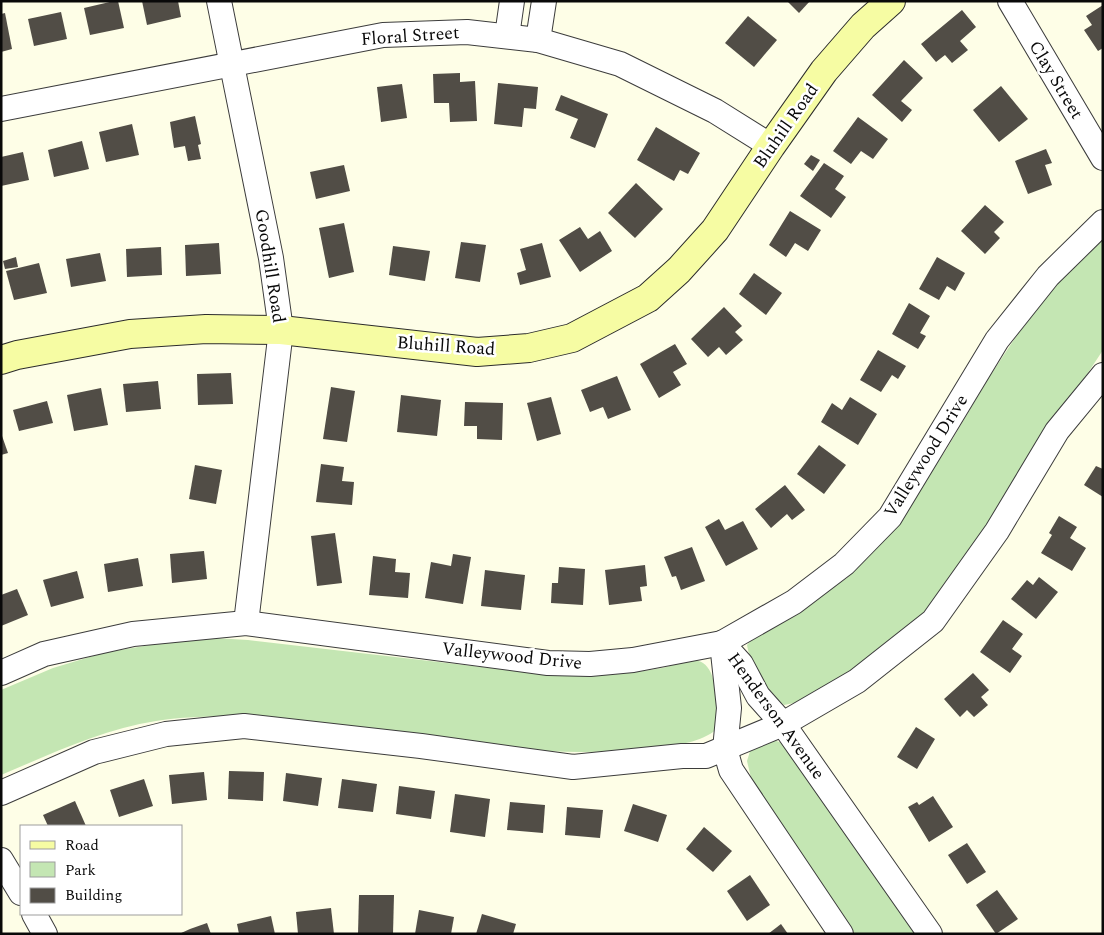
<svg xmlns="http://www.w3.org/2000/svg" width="1104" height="935" font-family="Spectral,serif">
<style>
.green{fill:#c4e6b3}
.building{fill:#514d46}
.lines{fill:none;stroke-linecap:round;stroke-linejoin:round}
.street-casing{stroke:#3c3c3c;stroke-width:26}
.secondary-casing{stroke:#2b2b2b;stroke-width:30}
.street{stroke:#fff;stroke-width:24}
.secondary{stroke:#f6fca3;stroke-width:28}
.labels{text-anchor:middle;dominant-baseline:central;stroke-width:5;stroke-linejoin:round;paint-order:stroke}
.street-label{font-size:18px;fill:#090909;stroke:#fff}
</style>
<rect width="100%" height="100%" fill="#fefee7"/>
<g class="green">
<path d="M1103,233V350L939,599L885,646L828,687L794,703L784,705C765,691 751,668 747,645L752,639L766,632L847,578L889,534L946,450L988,379L1048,288Z"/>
<path d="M197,637L248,640L550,675C588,677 624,675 662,668C673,666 692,656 703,663C719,674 717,711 717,729C700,743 680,744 659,747C621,752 585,753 547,751L252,716C220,716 188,716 156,721C103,729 51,754 1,775V690L53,668L103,653Z"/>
<path d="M771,739L782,743L792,752L916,934H855L752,782L747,761L751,748Z"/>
</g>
<g class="building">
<path d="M114,1H118L124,28L90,35L84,8Z"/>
<path d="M142,1H178L181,17L147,25Z"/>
<path d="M787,1H810L799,13Z"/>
<path d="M1103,5V48L1098,51L1084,30L1092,25L1086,16Z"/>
<path d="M962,10L976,27L960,41L968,50L952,63L945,55L936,62L921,44Z"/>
<path d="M61,12L67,39L34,46L28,19Z"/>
<path d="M5,13L12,49L1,52V14Z"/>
<path d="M748,16L777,40L754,67L725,43Z"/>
<path d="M904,60L923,78L901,101L912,110L902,122L872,95Z"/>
<path d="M460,73V82L475,81L477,121L450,122L449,103H434L433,74Z"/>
<path d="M498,83L538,87L536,109L524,108L522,127L494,124Z"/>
<path d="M402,84L407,118L381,122L377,87Z"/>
<path d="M1001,86L1028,119L999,142L973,110Z"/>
<path d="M561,95L608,114L595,148L570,138L578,119L555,110Z"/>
<path d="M195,116L201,144L198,145L201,159L188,161L185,146L174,148L170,122Z"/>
<path d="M858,117L888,139L873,159L861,151L851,164L833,151Z"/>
<path d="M132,124L139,155L106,162L99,132Z"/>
<path d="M656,127L700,153L688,174L680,170L674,181L637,160Z"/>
<path d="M82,141L89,169L54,177L48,150Z"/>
<path d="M1046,149L1052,163L1045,165L1052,185L1028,194L1015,161Z"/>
<path d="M23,152L29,180L1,186V157Z"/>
<path d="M811,155L820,160L813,171L804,164Z"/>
<path d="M824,163L844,176L835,189L846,197L831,218L800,196Z"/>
<path d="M344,165L350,191L316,199L310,172Z"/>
<path d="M636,183L663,209L635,238L608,213Z"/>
<path d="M985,205L1004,222L994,232L1000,238L985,254L961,231Z"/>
<path d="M790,211L821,230L808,251L795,243L786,257L769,245Z"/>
<path d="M344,223L354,272L329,278L319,228Z"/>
<path d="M580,227L588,239L600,231L612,251L580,272L559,240Z"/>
<path d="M461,242L486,245L480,282L455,278Z"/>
<path d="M219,243L221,274L186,276L185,245Z"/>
<path d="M542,243L551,277L520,285L517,273L526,270L520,249Z"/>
<path d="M393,246L430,251L425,281L389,275Z"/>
<path d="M161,247L162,275L127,277L126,249Z"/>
<path d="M100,253L106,281L71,287L66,259Z"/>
<path d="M16,257L18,267L5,269L3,261Z"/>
<path d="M937,257L965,273L955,291L947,286L939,300L919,289Z"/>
<path d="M39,263L47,293L14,300L6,271Z"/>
<path d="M754,273L782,293L766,315L739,294Z"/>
<path d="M909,303L930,316L920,333L926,336L918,349L892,334Z"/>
<path d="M724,307L742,326L735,332L743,340L726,355L719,347L708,357L691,339Z"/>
<path d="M675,344L687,364L673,372L681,385L659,398L640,364Z"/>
<path d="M878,350L906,366L898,379L892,375L881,392L860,380Z"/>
<path d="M231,373L233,404L198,405L197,374Z"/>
<path d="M617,376L631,410L608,419L603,407L590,412L581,390Z"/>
<path d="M158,381L161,409L126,412L123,384Z"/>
<path d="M331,387L355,391L347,442L323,439Z"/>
<path d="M101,388L108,425L74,431L67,395Z"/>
<path d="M401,395L441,400L437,436L397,432Z"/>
<path d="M551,397L561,434L537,441L527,403Z"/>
<path d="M850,397L877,414L858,445L821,422L832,403L842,410Z"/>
<path d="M47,401L53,423L19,431L13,410Z"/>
<path d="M465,402L503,403L502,440L477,439V426H464Z"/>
<path d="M1,433L8,453L1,455Z"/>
<path d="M819,445L846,465L824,494L797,474Z"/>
<path d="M321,464L344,467L342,481L354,482L352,505L316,502Z"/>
<path d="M195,465L222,470L216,504L189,499Z"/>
<path d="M1096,466L1103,469V497L1084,485Z"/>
<path d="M785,485L805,510L792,520L787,514L771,528L755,509Z"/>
<path d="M1059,516L1077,527L1070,538L1086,548L1072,571L1041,553L1052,535L1049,533Z"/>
<path d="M719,519L725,530L743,521L758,549L726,566L705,527Z"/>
<path d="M335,533L342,583L317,586L311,536Z"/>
<path d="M692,547L705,581L681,590L676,576L672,577L664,557Z"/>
<path d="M204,551L207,579L172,583L170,554Z"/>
<path d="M453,554L471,557L463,604L425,598L431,562L451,566Z"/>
<path d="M373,556L396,559L395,572L410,573L408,598L369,595Z"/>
<path d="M138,558L143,586L108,592L104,564Z"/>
<path d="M645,565L647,586L640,587L642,601L609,605L605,570Z"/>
<path d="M559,567L585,569L583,605L551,603L552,583H558Z"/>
<path d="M485,570L525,575L521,610L481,606Z"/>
<path d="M77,571L84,598L51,607L43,580Z"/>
<path d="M1039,577L1058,592L1036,619L1011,599L1027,580L1033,585Z"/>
<path d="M17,589L28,615L1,626V595Z"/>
<path d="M1003,620L1023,634L1012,649L1022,656L1010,673L980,652Z"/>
<path d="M973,673L989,690L981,697L988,705L974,717L967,710L960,717L944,699Z"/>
<path d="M916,727L935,739L917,769L897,757Z"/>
<path d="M229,771L264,772L263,801L228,799Z"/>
<path d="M204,772L207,800L172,804L169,775Z"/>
<path d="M286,773L322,778L318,806L283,801Z"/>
<path d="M144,779L153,806L119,817L110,790Z"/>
<path d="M342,779L377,784L373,812L338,808Z"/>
<path d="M399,786L435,791L431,819L396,814Z"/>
<path d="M455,794L490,799L485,837L450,832Z"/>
<path d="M933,796L953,827L929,842L908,807L917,802L919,805Z"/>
<path d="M75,801L86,826H48L43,815Z"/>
<path d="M510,802L545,805L543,833L507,830Z"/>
<path d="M633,804L667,815L658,842L624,831Z"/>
<path d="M567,807L603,810L600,838L565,835Z"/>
<path d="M704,827L732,851L713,872L686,849Z"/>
<path d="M967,843L986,872L967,884L948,855Z"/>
<path d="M750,875L770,905L747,921L727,891Z"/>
<path d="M997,890L1018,919L996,934L976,905Z"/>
<path d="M359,895H394L393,934H358Z"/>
<path d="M331,908L334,934H298L296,912Z"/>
<path d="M419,910L454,917L451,934H415Z"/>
<path d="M482,914L516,924L513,934H476Z"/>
<path d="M271,916L275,934H239L237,924Z"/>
<path d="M207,923L211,934H179L190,929Z"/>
<path d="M781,924L788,934H768Z"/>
</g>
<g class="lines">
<g class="street-casing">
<g id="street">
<path d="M219,1L271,258L281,330L246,623"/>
<path d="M1010,1L1103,158"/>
<path d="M507,36L512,1"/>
<path d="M538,40L544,1"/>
<path d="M1,109L383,35L467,32L538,40L620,64L715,111L771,146"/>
<path d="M722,643L741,664L758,696L783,724L930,934"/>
<path d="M722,643L729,708L725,749L731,770L841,934"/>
<path d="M1,673L44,654L133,634L246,623L548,663L590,664L633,660L722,643L794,602L844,564L890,517L997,340L1048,276L1103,222"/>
<path d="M1,793L94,752L166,734L244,726L421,746L573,767L682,756H706L783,724L857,681L933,621L997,531L1057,431L1103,375"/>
<path d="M1,860L21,893"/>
<path d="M34,914L45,934"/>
</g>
</g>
<g class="secondary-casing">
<path id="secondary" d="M1,360L17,355L130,334L206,329L281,330L477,352L529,348L572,338L648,298L679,270L715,230L771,146L824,71L863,26L891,1"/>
</g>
<use href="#street" class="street"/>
<use href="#secondary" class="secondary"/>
</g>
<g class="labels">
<g class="street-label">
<text transform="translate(410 36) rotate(-4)">Floral Street</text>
<text transform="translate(1056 80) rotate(59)">Clay Street</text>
<text transform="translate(786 126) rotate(-55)">Bluhill Road</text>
<text transform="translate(270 266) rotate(81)">Goodhill Road</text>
<text transform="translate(446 346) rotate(4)">Bluhill Road</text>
<text transform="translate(926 456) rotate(-58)">Valleywood Drive</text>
<text transform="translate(512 656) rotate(6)">Valleywood Drive</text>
<text transform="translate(776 716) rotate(54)">Henderson Avenue</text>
</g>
</g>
<rect width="1104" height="935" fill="none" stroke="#090909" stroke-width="5"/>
<rect x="20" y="825" width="162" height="90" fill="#ffffff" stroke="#9d9d9d"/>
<rect x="30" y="841" width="25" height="8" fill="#f6fca3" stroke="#9d9d9d"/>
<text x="65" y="850" font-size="15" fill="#090909">Road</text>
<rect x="30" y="862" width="25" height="15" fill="#c4e6b3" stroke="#9d9d9d"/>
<text x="65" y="875" font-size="15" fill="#090909">Park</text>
<rect x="30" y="888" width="25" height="15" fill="#514d46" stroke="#9d9d9d"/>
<text x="65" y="900" font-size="15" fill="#090909">Building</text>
</svg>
